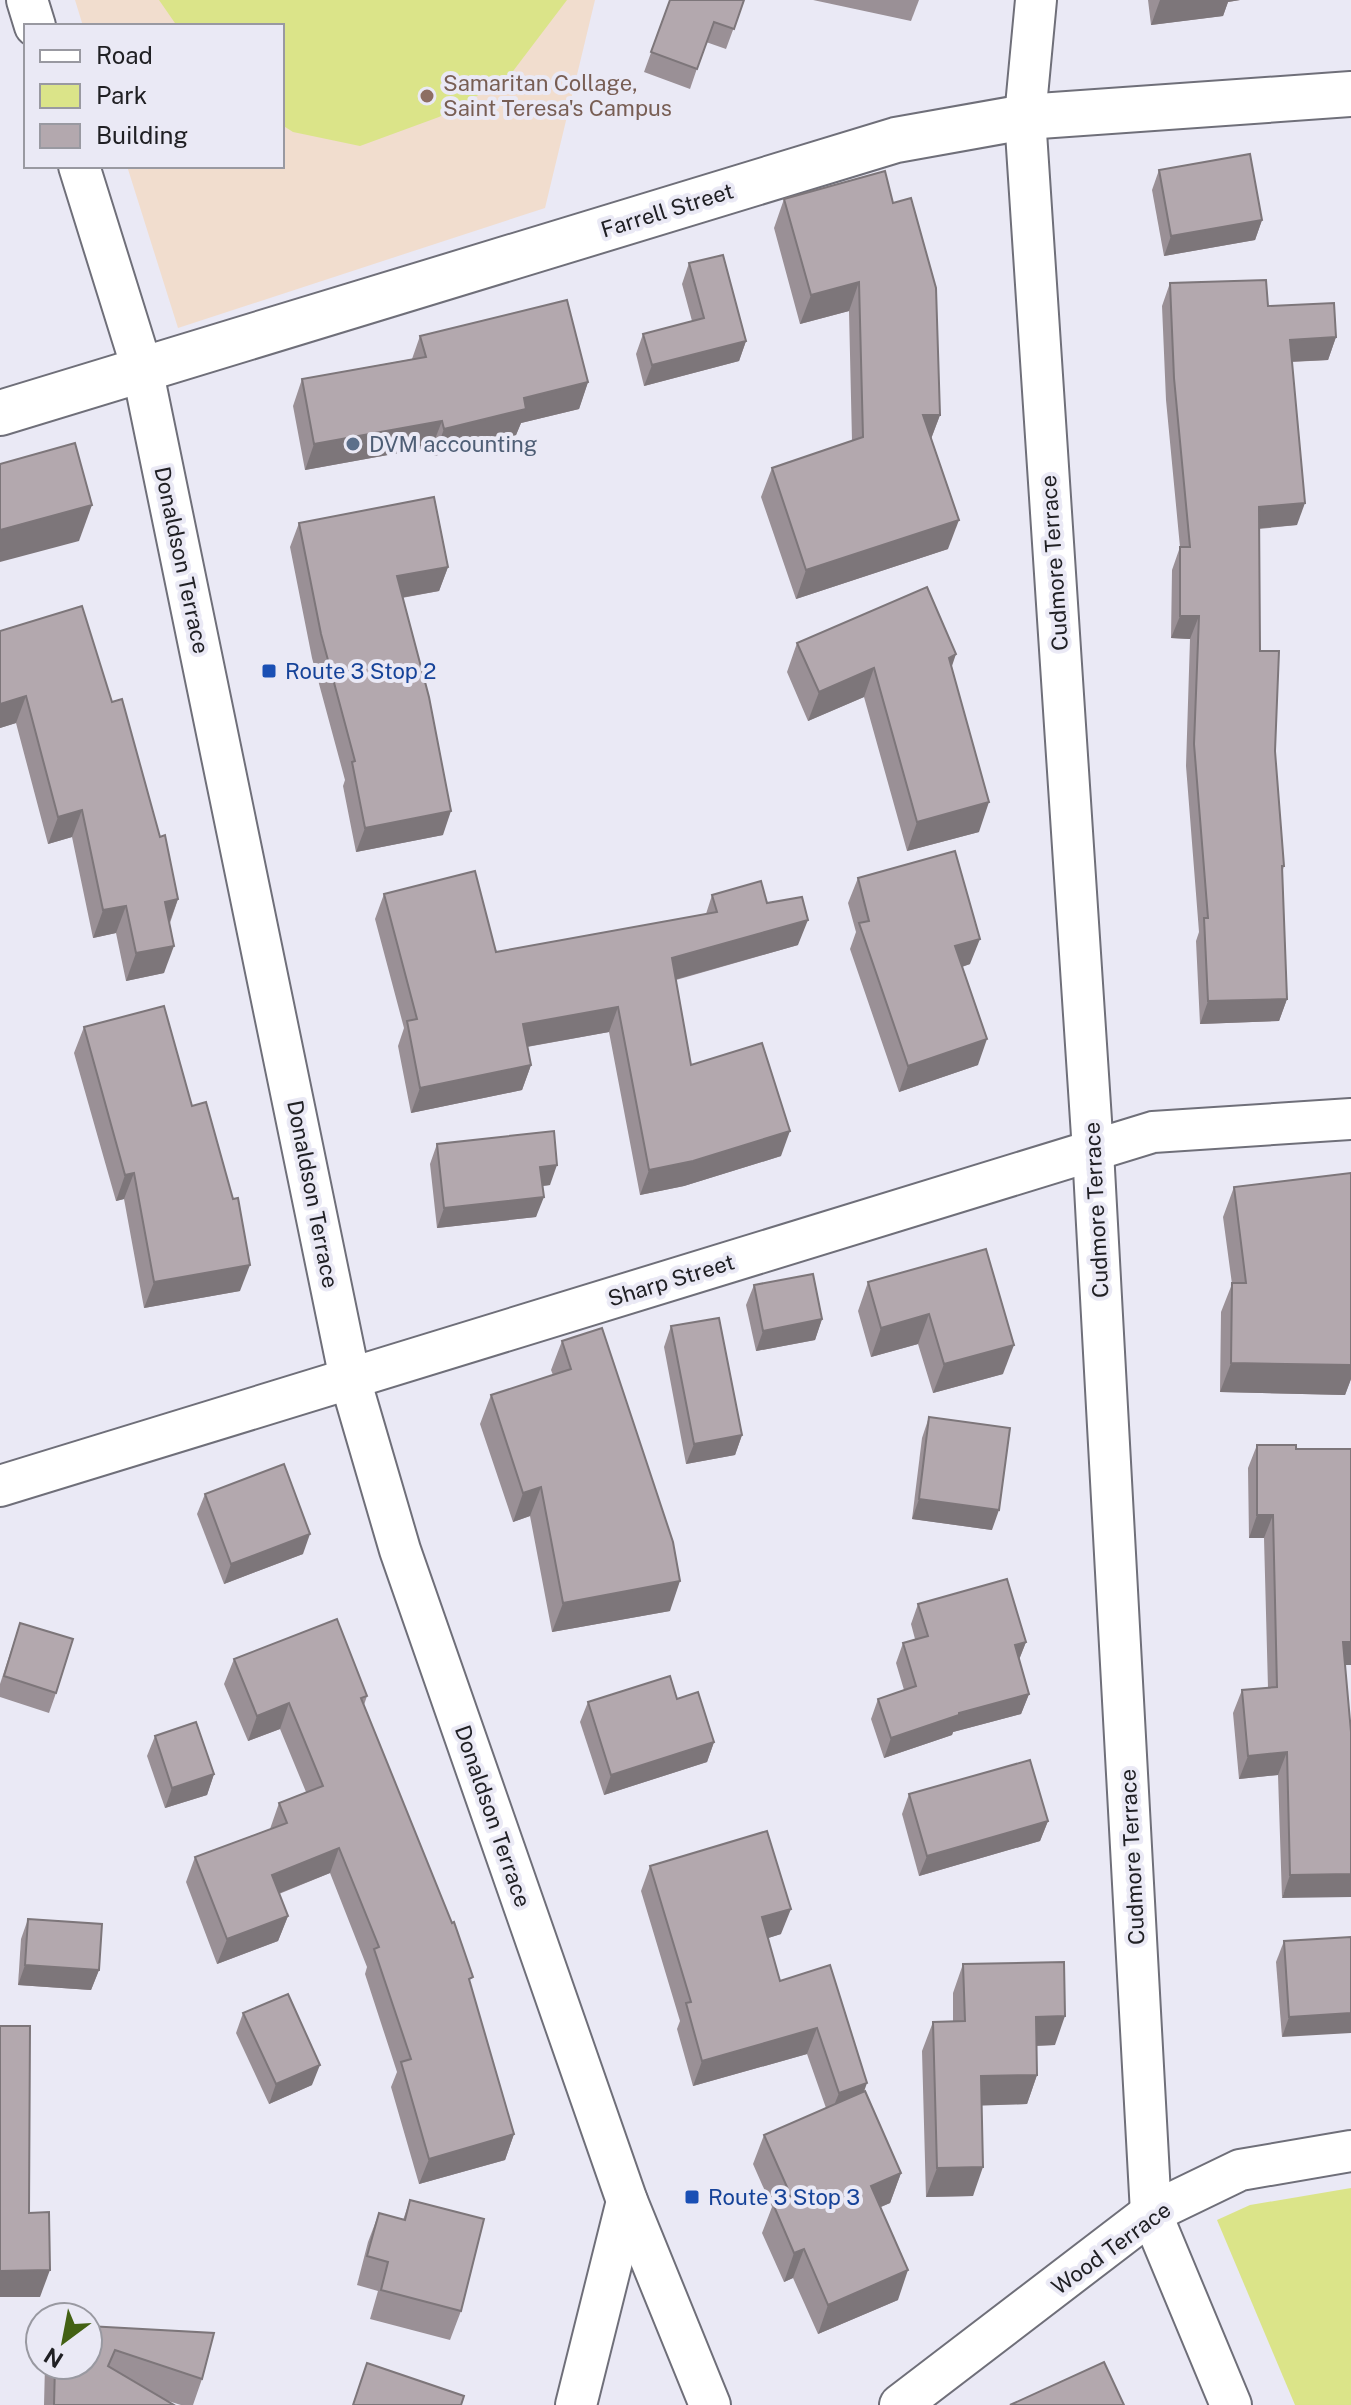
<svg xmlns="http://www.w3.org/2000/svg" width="1351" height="2405" font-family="'Public Sans',sans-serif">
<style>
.education{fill:#f1ddce}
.green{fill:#dbe489}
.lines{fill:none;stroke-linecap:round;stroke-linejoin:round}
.minor-casing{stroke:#6f6f79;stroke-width:44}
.secondary-casing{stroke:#6f6f79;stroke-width:48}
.minor{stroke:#fff;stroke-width:40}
.secondary{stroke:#fff;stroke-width:44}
.wall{fill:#9a9096}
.shaded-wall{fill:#7d767a}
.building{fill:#b3a8ae;stroke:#7d767a;stroke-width:2}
.education-dot{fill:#8d6e63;stroke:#eae9f5;stroke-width:3}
.service-dot{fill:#5c6f8a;stroke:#eae9f5;stroke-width:3}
.transit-dot{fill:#1a4fb4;stroke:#eae9f5;stroke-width:3}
.labels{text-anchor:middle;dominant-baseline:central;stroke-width:8;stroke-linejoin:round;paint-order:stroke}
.education-label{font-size:22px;fill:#785e54;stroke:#eae9f5;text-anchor:start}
.street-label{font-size:22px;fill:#202024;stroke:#eae9f5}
.service-label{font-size:22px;fill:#4e5e75;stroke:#eae9f5;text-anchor:start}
.transit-label{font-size:22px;fill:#164399;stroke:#eae9f5;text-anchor:start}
</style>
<rect width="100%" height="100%" fill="#eae9f5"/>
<path class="education" d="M75,0H595L545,208L178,328L127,166H282V26H83Z"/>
<g class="green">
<path d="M159,0H567L507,79L439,117L360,146L293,132L282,125V26H177Z"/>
<path d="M1351,2188V2405H1295L1217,2220L1250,2205Z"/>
</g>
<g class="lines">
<g class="minor-casing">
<g id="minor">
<path d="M27,0L35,26"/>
<path d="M1036,0L1025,117L1093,1151L1151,2213L1231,2405"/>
<path d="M79,166L142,368L350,1379L400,1550L627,2201L710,2405"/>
<path d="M0,1486L1153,1132L1351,1119"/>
<path d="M576,2405L627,2201"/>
<path d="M900,2405L1151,2213L1240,2170L1351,2151"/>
</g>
</g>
<g class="secondary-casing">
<path id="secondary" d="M0,413L896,140L1025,117L1351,94"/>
</g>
<use href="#minor" class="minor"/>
<use href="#secondary" class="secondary"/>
</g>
<g class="wall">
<path d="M670,0H744L726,49L706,42L690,89L644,72Z"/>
<path d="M813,0H919L911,21Z"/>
<path d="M1148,0H1240L1228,2L1223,16L1151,25Z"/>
<path d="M1159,170L1262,220L1255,240L1164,256L1152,190Z"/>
<path d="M885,171L940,415L931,439L948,549L796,599L761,497L772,468L852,441L849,311L800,324L774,228L784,199Z"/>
<path d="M689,263L746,341L739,361L644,386L636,354L643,334L692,321L682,284Z"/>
<path d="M1170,283L1268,306L1336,337L1328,360L1292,362L1297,525L1259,529L1260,651L1275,751L1284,866L1282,873L1287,999L1279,1021L1200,1024L1196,941L1199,932L1186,766L1190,639L1171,638L1172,570L1180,547L1166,400L1162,306Z"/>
<path d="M420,336L588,382L579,409L521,423L516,435L434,456L432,447L305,470L293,406L302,379L412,359Z"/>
<path d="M299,523L448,567L439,591L402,598L443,835L356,852L343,786L345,780L312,658L290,547Z"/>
<path d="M0,631L112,702L160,837L178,899L170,923L164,973L126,981L116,933L93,938L72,837L48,844L16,723L0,728Z"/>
<path d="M797,643L952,667L979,832L907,851L864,697L808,721L787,672Z"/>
<path d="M858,878L970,964L962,967L978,1065L899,1092L850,949L856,932L848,903Z"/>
<path d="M384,894L496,952L706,914L712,895L767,903L798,945L676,980L691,1065L781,1156L684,1186L640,1195L609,1032L527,1047L531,1065L522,1090L411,1113L398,1046L404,1028L375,919Z"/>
<path d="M84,1027L240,1291L144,1308L124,1199L116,1201L74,1053Z"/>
<path d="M437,1144L550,1185L543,1186L536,1217L437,1228L430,1164Z"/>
<path d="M1351,1173V1379L1345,1395L1220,1392L1221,1312L1232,1284L1223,1217L1234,1187Z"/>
<path d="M986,1249L1003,1374L933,1393L918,1344L871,1357L858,1311L868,1282Z"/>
<path d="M754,1285L822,1319L815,1340L756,1351L746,1305Z"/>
<path d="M671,1326L742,1435L735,1455L686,1464L664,1347Z"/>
<path d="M562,1341L670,1611L552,1632L530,1516L513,1522L480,1424L491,1395L553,1375L551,1370Z"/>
<path d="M929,1417L992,1530L912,1519L922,1438Z"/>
<path d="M1257,1445L1296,1449H1351V1665H1345L1351,1732L1282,1898L1278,1775L1239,1779L1233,1713L1242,1690L1268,1688L1264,1538H1249L1248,1468Z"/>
<path d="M205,1494L303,1554L224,1584L197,1514Z"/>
<path d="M918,1604L1026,1642L1019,1660L1029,1694L1021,1714L953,1732L952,1735L884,1758L871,1719L878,1699L904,1690L896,1663L903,1643L915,1639L911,1624Z"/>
<path d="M20,1623L56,1693L49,1713L0,1697V1684Z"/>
<path d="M234,1659L367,1696L364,1705L470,1984L514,2134L505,2160L419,2184L391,2087L397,2072L365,1974L367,1967L330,1873L279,1894L288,1916L278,1941L217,1964L186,1882L195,1857L270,1829L279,1803L306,1792L280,1729L248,1741L224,1684Z"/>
<path d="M677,1699L714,1742L707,1762L604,1795L580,1722L588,1702Z"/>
<path d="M155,1736L214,1774L207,1795L165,1808L147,1756Z"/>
<path d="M909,1794L1048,1821L1040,1841L919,1876L902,1814Z"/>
<path d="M650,1866L781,1934L768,1938L780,1981L864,2092L901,2173L890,2203L881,2207L898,2300L818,2334L793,2278L784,2282L762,2233L772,2207L753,2164L764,2135L826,2108L807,2054L693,2086L677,2029L680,2021L641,1891Z"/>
<path d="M28,1919L99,1970L91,1990L18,1985L21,1939Z"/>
<path d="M1351,1937L1282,2037L1276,1962L1284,1941Z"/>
<path d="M963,1964L1055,2045L1037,2046V2075L1027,2104L982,2105L973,2196L926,2197L922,2051L933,2022L953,2021V1993Z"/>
<path d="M243,2013L312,2085L269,2104L236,2033Z"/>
<path d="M410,2200L461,2311L450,2340L370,2319L378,2291L357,2285L368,2242L379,2213L403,2220Z"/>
<path d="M88,2326L202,2379L193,2405H181L165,2400L174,2405H44L45,2365H88Z"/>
</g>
<g class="shaded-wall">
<path d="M1160,0H1240L1228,2L1223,16L1151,25Z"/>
<path d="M1262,220L1255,240L1164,256L1171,236Z"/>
<path d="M859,282L849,311L800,324L811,295Z"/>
<path d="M1336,337L1328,360L1282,362L1290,340Z"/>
<path d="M746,341L739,361L644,386L652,365Z"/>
<path d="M588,382L579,409L521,423L516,435L434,456L444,429L524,398Z"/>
<path d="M923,415H940L929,444Z"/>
<path d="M442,421L432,447L305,470L314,444Z"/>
<path d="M1305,503L1297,525L1251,529L1259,507Z"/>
<path d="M92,505L79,541L0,562V530Z"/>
<path d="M959,520L948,549L796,599L806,570Z"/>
<path d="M448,567L439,591L388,600L397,576Z"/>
<path d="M1180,616H1199L1190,639L1171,638Z"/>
<path d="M956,654L946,684L949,658Z"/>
<path d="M874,668L864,697L808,721L819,692Z"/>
<path d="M26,696L16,723L0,728V704Z"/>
<path d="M989,802L979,832L907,851L917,822Z"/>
<path d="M82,810L72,837L48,844L58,817Z"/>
<path d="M451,811L443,835L356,852L365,828Z"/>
<path d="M178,899L168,926L165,902Z"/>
<path d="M126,906L116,933L93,938L103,910Z"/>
<path d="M808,920L798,945L663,983L672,958Z"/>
<path d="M980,939L970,964L946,972L955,946Z"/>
<path d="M174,946L164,973L126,981L136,953Z"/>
<path d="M1287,999L1279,1021L1200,1024L1208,1001Z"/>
<path d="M618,1007L609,1032L514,1049L523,1024Z"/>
<path d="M987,1039L978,1065L899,1092L908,1066Z"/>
<path d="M531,1065L522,1090L411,1113L420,1088Z"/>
<path d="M790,1131L781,1156L684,1186L640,1195L649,1170Z"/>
<path d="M557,1165L550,1185L533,1187L540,1167Z"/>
<path d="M134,1173L124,1199L116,1201L125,1175Z"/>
<path d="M544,1197L536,1217L437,1228L444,1208Z"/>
<path d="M250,1265L240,1291L144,1308L154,1282Z"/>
<path d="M929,1314L918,1344L871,1357L881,1328Z"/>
<path d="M822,1319L815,1340L756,1351L763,1331Z"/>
<path d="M1014,1345L1003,1374L933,1393L944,1364Z"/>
<path d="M1231,1363L1351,1365V1379L1345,1395L1220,1392Z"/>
<path d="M742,1435L735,1455L686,1464L694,1444Z"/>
<path d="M541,1487L530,1516L513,1522L523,1493Z"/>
<path d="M919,1499L999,1510L992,1530L912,1519Z"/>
<path d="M1257,1515H1273L1264,1538H1249Z"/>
<path d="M310,1534L303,1554L224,1584L231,1564Z"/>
<path d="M680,1581L670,1611L552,1632L563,1603Z"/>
<path d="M1026,1642L1018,1662L1015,1645Z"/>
<path d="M1343,1642H1351V1665H1334Z"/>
<path d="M1029,1694L1021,1714L953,1732L952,1735L884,1758L891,1738L959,1713Z"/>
<path d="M289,1703L280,1729L248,1741L257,1716Z"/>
<path d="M714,1742L707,1762L604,1795L611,1775Z"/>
<path d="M1287,1752L1278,1775L1239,1779L1248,1756Z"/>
<path d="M214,1774L207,1795L165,1808L172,1788Z"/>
<path d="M1048,1821L1040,1841L919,1876L927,1856Z"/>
<path d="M339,1848L330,1873L262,1900L272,1875Z"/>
<path d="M1351,1874V1897L1282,1898L1290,1875Z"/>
<path d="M791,1909L781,1934L753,1943L762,1917Z"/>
<path d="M288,1916L278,1941L217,1964L227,1939Z"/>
<path d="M25,1965L99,1970L91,1990L18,1985Z"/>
<path d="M1351,2013V2033L1282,2037L1289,2017Z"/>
<path d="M1065,2016L1055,2045L1025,2046L1036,2017Z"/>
<path d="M817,2028L807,2054L693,2086L702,2061Z"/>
<path d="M320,2065L312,2085L269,2104L276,2084Z"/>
<path d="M1037,2075L1027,2104L971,2106L981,2076Z"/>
<path d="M867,2083L858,2109L829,2118L839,2093Z"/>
<path d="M514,2134L505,2160L419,2184L429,2159Z"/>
<path d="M983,2167L973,2196L926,2197L937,2168Z"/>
<path d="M901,2173L890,2203L861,2215L871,2186Z"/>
<path d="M804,2249L793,2278L784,2282L794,2253Z"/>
<path d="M50,2270L40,2297H0V2271Z"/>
<path d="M908,2270L898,2300L818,2334L828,2305Z"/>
</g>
<g class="building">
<path d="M670,0H744L734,29L714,22L697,69L651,52Z"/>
<path d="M1250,154L1262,220L1171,236L1159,170Z"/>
<path d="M885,171L893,203L911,198L936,288L940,415H923L959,520L806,570L772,468L863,437L859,282L811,295L784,199Z"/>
<path d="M723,255L746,341L652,365L643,334L704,318L689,263Z"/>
<path d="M1266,280L1268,306L1334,303L1336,337L1290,340L1305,503L1259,507L1260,651H1279L1275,751L1284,866H1282L1287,999L1208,1001L1204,918H1208L1194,744L1199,616H1180V547H1190L1174,378L1170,283Z"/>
<path d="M567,300L588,382L524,398L526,409L444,429L442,421L314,444L302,379L426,357L420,336Z"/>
<path d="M75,443L92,505L0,530V464Z"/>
<path d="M434,497L448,567L397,576L429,697L451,811L365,828L352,762L355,761L321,634L299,523Z"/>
<path d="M927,587L956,654L949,658L989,802L917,822L874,668L819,692L797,643Z"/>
<path d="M82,606L112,702L122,699L160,837L165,835L178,899L165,902L174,946L136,953L126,906L103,910L82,810L58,817L26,696L0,704V631Z"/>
<path d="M955,851L980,939L955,946L987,1039L908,1066L859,923L869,921L858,878Z"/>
<path d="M475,871L496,952L717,912L712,895L761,881L767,903L802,897L808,920L672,958L691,1065L762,1043L790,1131L693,1161L649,1170L618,1007L523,1024L531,1065L420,1088L407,1021L417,1019L384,894Z"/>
<path d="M164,1006L192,1106L206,1102L233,1199L238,1198L250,1265L154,1282L134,1173L125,1175L84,1027Z"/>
<path d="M554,1131L557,1165L540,1167L544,1197L444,1208L437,1144Z"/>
<path d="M1351,1173V1365L1231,1363L1232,1283H1246L1234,1187Z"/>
<path d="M986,1249L1014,1345L944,1364L929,1314L881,1328L868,1282Z"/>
<path d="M813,1274L822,1319L763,1331L754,1285Z"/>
<path d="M719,1318L742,1435L694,1444L671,1326Z"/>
<path d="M602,1328L673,1542L680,1581L563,1603L541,1487L523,1493L491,1395L571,1369L562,1341Z"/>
<path d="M929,1417L1010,1428L999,1510L919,1499Z"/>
<path d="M1257,1445H1296V1449H1351V1642H1343L1351,1732V1874L1290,1875L1287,1752L1248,1756L1242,1690L1277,1687L1273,1515H1257Z"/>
<path d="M284,1464L310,1534L231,1564L205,1494Z"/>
<path d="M1007,1579L1026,1642L1015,1645L1029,1694L959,1713V1715L891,1738L878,1699L916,1686L903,1643L928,1636L918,1604Z"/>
<path d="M337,1619L367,1696L361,1698L452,1923L454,1922L473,1977L469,1979L514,2134L429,2159L401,2062L411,2059L374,1949L379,1947L339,1848L272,1875L288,1916L227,1939L195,1857L287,1823L279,1803L323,1786L289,1703L257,1716L234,1659Z"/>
<path d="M20,1623L73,1639L56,1693L4,1676Z"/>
<path d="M670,1676L677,1699L698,1692L714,1742L611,1775L588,1702Z"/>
<path d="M196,1722L214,1774L172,1788L155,1736Z"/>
<path d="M1030,1760L1048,1821L927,1856L909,1794Z"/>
<path d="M767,1831L791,1909L762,1917L780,1981L830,1965L867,2083L839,2093L817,2028L702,2061L686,2003L691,2002L650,1866Z"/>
<path d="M28,1919L102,1924L99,1970L25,1965Z"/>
<path d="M1351,1937V2013L1289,2017L1284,1941Z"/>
<path d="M1064,1962L1065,2016L1036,2017L1037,2075L981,2076L983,2167L937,2168L933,2022L965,2021L963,1964Z"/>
<path d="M288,1994L320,2065L276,2084L243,2013Z"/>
<path d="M0,2026H30L29,2213L49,2212L50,2270L0,2271Z"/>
<path d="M865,2091L901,2173L871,2186L908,2270L828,2305L804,2249L794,2253L773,2204L791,2196L764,2135Z"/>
<path d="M410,2200L484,2219L461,2311L381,2290L388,2262L367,2256L379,2213L405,2220Z"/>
<path d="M88,2326L214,2333L202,2379L115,2350L108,2366L174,2405H54L55,2365H88Z"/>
<path d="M1104,2362L1124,2405H1010Z"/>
<path d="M367,2363L464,2396L461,2405H353Z"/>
</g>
<circle class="education-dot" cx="427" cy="96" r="8"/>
<circle class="service-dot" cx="353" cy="444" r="8"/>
<g class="transit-dot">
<rect x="261" y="663" width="16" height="16" rx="4"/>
<rect x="684" y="2189" width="16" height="16" rx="4"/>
</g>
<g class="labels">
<g class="education-label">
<text x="443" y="83">Samaritan Collage,<tspan x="443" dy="25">Saint Teresa's Campus</tspan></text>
</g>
<g class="street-label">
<text transform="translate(667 210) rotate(-17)">Farrell Street</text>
<text transform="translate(182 560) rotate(78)">Donaldson Terrace</text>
<text transform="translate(1054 563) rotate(-94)">Cudmore Terrace</text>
<text transform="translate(313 1194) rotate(79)">Donaldson Terrace</text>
<text transform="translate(1096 1210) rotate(-93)">Cudmore Terrace</text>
<text transform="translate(671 1280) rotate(-17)">Sharp Street</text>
<text transform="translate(493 1816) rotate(71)">Donaldson Terrace</text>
<text transform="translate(1132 1857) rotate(-93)">Cudmore Terrace</text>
<text transform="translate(1111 2248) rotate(-36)">Wood Terrace</text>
</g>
<g class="service-label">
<text x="369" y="444">DVM accounting</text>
</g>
<g class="transit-label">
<text x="285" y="671">Route 3 Stop 2</text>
<text x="708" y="2197">Route 3 Stop 3</text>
</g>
</g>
<rect x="24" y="24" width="260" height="144" fill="#eae9f5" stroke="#9999a1" stroke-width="2"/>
<rect x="40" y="50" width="40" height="12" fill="#ffffff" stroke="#9999a1" stroke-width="2"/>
<text x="96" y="64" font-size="24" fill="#202024">Road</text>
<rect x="40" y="84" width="40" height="24" fill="#dbe489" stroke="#9999a1" stroke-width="2"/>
<text x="96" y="104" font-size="24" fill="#202024">Park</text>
<rect x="40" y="124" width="40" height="24" fill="#b3a8ae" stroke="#9999a1" stroke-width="2"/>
<text x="96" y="144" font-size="24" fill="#202024">Building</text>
<g transform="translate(64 2341) rotate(212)"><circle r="38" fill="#eae9f5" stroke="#9999a1" stroke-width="2"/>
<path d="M0-6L14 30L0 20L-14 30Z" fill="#436113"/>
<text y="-12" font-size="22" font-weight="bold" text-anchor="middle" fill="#202024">N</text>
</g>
</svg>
